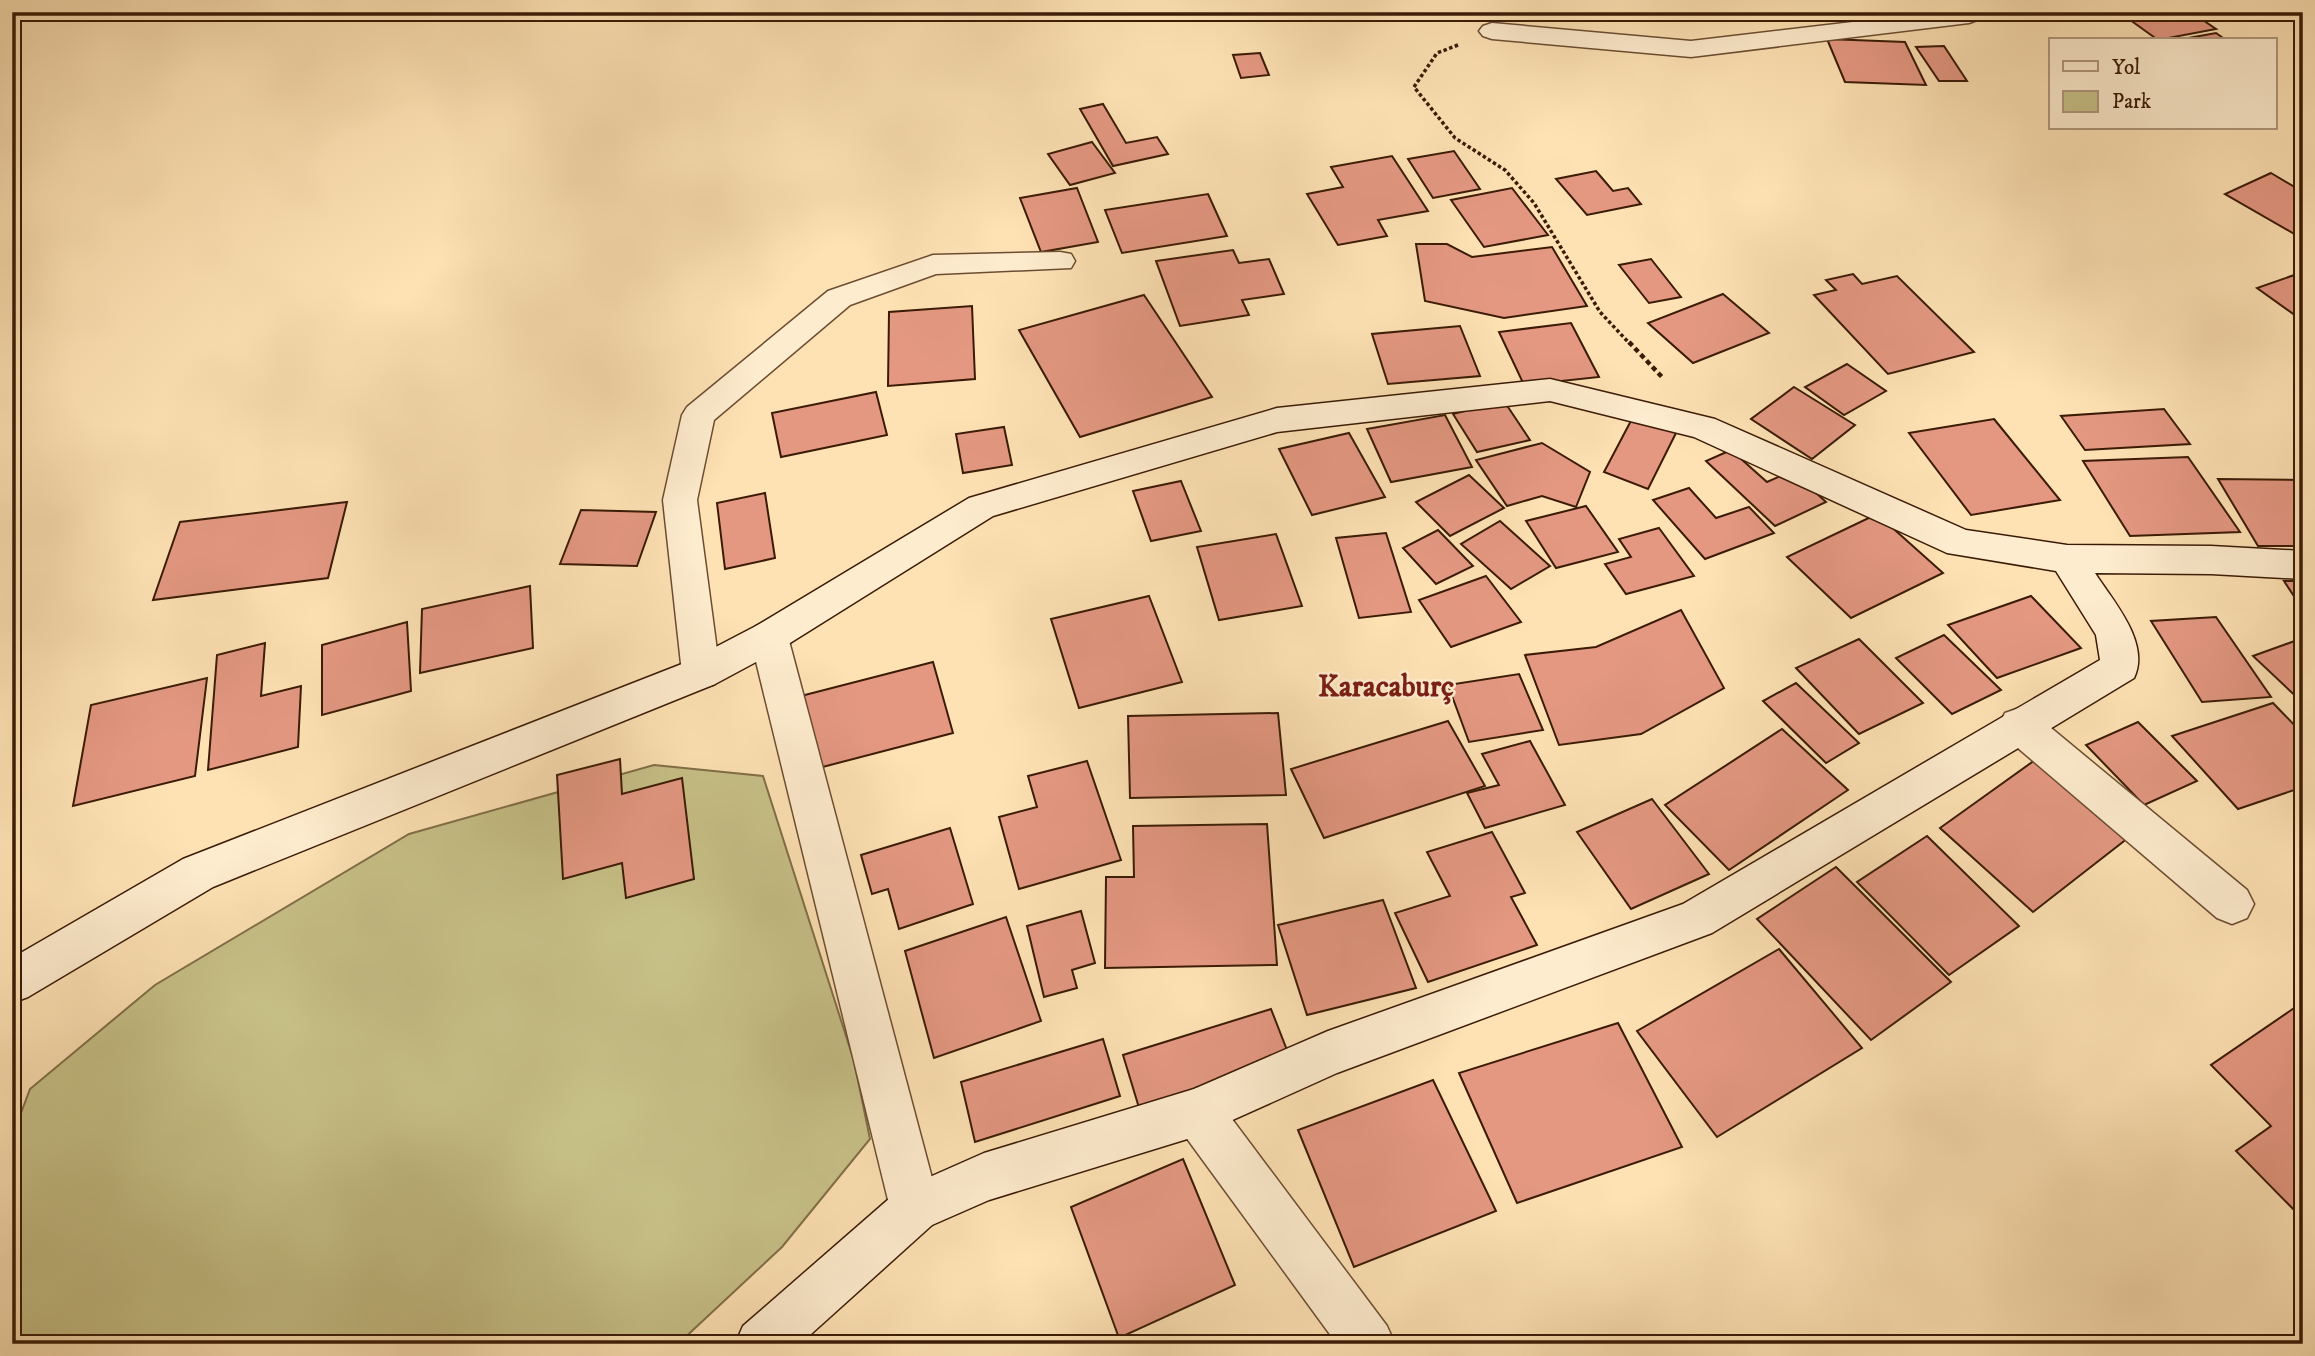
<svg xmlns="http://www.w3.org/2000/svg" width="2315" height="1356" font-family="'IM FELL DW Pica',serif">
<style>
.green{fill:#c7c188;stroke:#816e47;stroke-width:2}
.building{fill:#e49882;stroke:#3b1b06;stroke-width:2}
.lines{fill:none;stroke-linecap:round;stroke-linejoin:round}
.street-casing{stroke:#6c4d32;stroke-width:3}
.secondary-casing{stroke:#3b1b06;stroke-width:3}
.path-far1{stroke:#3b1b06;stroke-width:3.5;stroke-dasharray:3.5 2.5;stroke-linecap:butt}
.path{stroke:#3b1b06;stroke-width:4.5;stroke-dasharray:5 3.5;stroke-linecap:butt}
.street{fill:#feecce;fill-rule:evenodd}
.secondary{fill:#feecce;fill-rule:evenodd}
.labels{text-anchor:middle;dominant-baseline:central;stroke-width:5;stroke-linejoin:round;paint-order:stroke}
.quarter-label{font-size:30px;font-weight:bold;fill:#7a1f14;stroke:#feecce}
</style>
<rect width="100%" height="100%" fill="#fee2b4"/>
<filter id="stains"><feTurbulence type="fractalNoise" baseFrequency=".00286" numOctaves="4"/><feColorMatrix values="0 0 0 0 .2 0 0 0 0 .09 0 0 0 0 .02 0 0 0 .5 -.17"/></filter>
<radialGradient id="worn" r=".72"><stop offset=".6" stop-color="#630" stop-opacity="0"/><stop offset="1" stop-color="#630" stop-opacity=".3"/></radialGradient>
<path class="green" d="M654,765L763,776L854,1061L870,1139L782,1247L678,1344H12V1137L30,1089L155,985L409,834Z"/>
<g class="building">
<path d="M2119,12H2191L2216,29L2158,40Z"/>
<path d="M2216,33L2226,40H2177Z"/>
<path d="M1827,39L1905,42L1926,85L1845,82Z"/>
<path d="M1944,46L1967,81H1939L1916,47Z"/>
<path d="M1260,53L1269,75L1241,78L1233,55Z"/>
<path d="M1103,104L1126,143L1157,137L1168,154L1113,166L1080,109Z"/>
<path d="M1092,142L1115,173L1070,185L1048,154Z"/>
<path d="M1454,151L1480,189L1433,198L1408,159Z"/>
<path d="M1392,156L1428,211L1378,220L1387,236L1338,245L1307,194L1343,187L1331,167Z"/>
<path d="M1596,171L1613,191L1628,188L1641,204L1587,215L1556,179Z"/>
<path d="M2271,173L2303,192V239L2225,194Z"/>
<path d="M1077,188L1098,242L1041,252L1020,198Z"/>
<path d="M1512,188L1548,235L1484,247L1451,200Z"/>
<path d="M1208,194L1227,236L1122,253L1105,210Z"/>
<path d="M1416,244H1447L1472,257L1552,247L1587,306L1504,318L1425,301Z"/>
<path d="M1233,250L1239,263L1269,259L1284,294L1242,300L1249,315L1180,326L1156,261Z"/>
<path d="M1651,259L1681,297L1649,303L1619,265Z"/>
<path d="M2303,272V321L2257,288Z"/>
<path d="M1853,274L1862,284L1897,276L1974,352L1888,374L1814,295L1836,290L1826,280Z"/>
<path d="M1723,294L1769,333L1693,363L1648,323Z"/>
<path d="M1144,295L1212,397L1080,437L1019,330Z"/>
<path d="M972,306L975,379L888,386L889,312Z"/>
<path d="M1571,323L1599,377L1524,385L1499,332Z"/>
<path d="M1460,326L1480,376L1388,384L1372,334Z"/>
<path d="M1847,364L1886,391L1844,415L1805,387Z"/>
<path d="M1794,387L1855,425L1812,459L1751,419Z"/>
<path d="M876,392L887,435L781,457L772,413Z"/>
<path d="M1504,401L1530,440L1477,452L1453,414Z"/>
<path d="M2164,409L2190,444L2085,450L2061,416Z"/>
<path d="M1445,415L1472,467L1391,482L1367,429Z"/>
<path d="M1634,415L1677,431L1648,489L1604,472Z"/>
<path d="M1994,419L2060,500L1971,515L1909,433Z"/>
<path d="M1004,427L1012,465L963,473L956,434Z"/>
<path d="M1349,433L1385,497L1312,515L1279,449Z"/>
<path d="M1542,443L1590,472L1576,507L1542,496L1507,506L1476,460Z"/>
<path d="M1731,450L1767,482L1792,471L1826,502L1775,526L1706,461Z"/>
<path d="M2188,457L2240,532L2130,536L2083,461Z"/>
<path d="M1469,475L1504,508L1450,536L1416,502Z"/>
<path d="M2218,479L2303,480V546H2258Z"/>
<path d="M1181,481L1201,531L1151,541L1133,491Z"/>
<path d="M1689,488L1716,518L1749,507L1774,533L1705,559L1653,500Z"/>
<path d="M765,493L775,558L725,569L717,503Z"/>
<path d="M347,502L328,578L153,600L180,522Z"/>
<path d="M1586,506L1618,552L1556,568L1526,521Z"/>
<path d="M581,510L656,512L637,566L560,564Z"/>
<path d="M1877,514L1943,573L1851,618L1787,557Z"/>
<path d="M1500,521L1550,566L1511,589L1461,544Z"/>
<path d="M1659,528L1694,576L1626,594L1605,564L1631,557L1619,539Z"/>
<path d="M1438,530L1473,566L1436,584L1403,548Z"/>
<path d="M1386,533L1411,612L1359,618L1336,538Z"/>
<path d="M1276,534L1302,606L1219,620L1197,547Z"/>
<path d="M1486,576L1521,622L1451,647L1419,600Z"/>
<path d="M2284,581H2303V610Z"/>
<path d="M530,586L533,648L420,673L422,609Z"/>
<path d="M1149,596L1182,682L1079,708L1051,619Z"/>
<path d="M2031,596L2081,648L1997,678L1948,625Z"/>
<path d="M1681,610L1724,688L1641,734L1559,745L1525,655L1596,647Z"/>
<path d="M2216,617L2271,697L2202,702L2151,621Z"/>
<path d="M407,622L411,691L322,715V645Z"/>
<path d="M1944,635L2001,690L1952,714L1896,658Z"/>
<path d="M2303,638V703L2253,656Z"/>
<path d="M1859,639L1923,703L1859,734L1796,668Z"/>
<path d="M265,643L261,696L301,686L298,747L208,770L217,655Z"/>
<path d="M933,662L953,733L811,770L797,697Z"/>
<path d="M1519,674L1543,730L1469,742L1448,685Z"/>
<path d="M207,678L195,776L73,806L91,705Z"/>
<path d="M1796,683L1859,743L1826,763L1763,701Z"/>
<path d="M2273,703L2303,734V787L2238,809L2172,736Z"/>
<path d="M1278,713L1286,795L1130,798L1128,716Z"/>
<path d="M1448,721L1485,786L1324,838L1291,769Z"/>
<path d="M2138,722L2197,781L2144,805L2086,745Z"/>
<path d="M1782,729L1848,790L1729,870L1665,805Z"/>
<path d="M1530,741L1565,805L1485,828L1467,793L1499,785L1482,754Z"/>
<path d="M620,759L622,794L682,778L694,879L626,898L622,863L563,879L557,775Z"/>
<path d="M2035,760L2128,838L2033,912L1940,828Z"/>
<path d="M1087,761L1121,860L1019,889L999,817L1037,807L1028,776Z"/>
<path d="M1652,799L1709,874L1631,909L1577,832Z"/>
<path d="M1267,824L1277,965L1105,968L1106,877H1134L1133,826Z"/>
<path d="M950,828L973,904L899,929L888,889L872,894L861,855Z"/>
<path d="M1492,832L1525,893L1511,897L1537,945L1428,982L1395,913L1450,896L1427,852Z"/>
<path d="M1927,836L2019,926L1949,975L1857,882Z"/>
<path d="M1836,867L1951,982L1871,1040L1757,919Z"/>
<path d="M1383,900L1416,988L1307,1015L1278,925Z"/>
<path d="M1081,911L1095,963L1072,970L1077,988L1044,997L1027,926Z"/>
<path d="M1006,917L1041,1021L934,1058L905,951Z"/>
<path d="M1779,949L1862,1048L1717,1137L1637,1031Z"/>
<path d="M2303,1002V1214L2300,1216L2236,1151L2271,1126L2211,1065Z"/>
<path d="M1271,1009L1292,1063L1140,1111L1123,1055Z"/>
<path d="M1618,1023L1682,1147L1517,1203L1459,1073Z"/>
<path d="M1103,1039L1120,1096L975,1142L961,1082Z"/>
<path d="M1433,1080L1496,1211L1354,1267L1298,1130Z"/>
<path d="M1183,1159L1235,1285L1119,1338L1071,1207Z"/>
</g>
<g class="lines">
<g class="street-casing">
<g id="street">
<path d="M1938,12H1988L1985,17L1969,23L1691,57L1492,39L1483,36L1479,31L1483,26L1492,23L1691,41Z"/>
<path d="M1060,252L1071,254L1075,261L1071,268L936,274L850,305L714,420L697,500L720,673L715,684L701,689L687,684L682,673L663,500L682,415L687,407L828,291L933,255Z"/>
<path d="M769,622L782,626L788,637L940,1208L932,1225L915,1233L898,1225L890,1208L750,637L756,626Z"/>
<path d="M2019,708L2033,713L2247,890L2254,904L2247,918L2232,924L2217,918L2005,737L1999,725L2005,713Z"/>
<path d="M1197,1088L1214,1095L1387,1326L1395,1344H1337L1180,1129L1173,1112L1180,1095Z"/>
</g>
</g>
<g class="secondary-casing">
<path id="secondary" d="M1550,379L1715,419L1966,530L2067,545L2211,546L2303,551V579L2211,574L2095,573C2113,601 2151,643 2134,678L1712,933L1337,1073L1197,1136L989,1200L932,1225L800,1344H735L743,1326L898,1191L984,1153L1194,1089L1328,1031L1683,904L2100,660L2096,635L2056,571L1947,553L1694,437L1550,401L1277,432L993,516L782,648L715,684L213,887L28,997L12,1003V958L183,859L687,662L756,626L969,498L1277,408Z"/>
</g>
<path class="path-far1" d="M1458,45L1437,53L1414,87L1455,138L1505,170L1534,203L1600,312L1630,344"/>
<path class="path" d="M1629,342L1662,377"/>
<use href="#street" class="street"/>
<use href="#secondary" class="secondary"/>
</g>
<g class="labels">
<g class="quarter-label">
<text x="1386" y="687">Karacaburç</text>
</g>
</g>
<rect width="2315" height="1356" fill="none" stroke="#fee2b4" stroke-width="42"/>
<rect x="14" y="14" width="2287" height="1328" fill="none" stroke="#3b1b06" stroke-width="3.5"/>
<rect x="21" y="21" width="2273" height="1314" fill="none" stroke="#3b1b06" stroke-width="2"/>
<rect x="2049" y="38" width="228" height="91" fill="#feecce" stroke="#b0987e" stroke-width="2"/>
<rect x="2063" y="61" width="35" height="10" fill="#feecce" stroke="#b0987e" stroke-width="2"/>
<text x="2112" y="74" font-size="21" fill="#3b1b06">Yol</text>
<rect x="2063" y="91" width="35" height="21" fill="#c7c188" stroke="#b0987e" stroke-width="2"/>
<text x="2112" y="108" font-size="21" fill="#3b1b06">Park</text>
<rect width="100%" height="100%" filter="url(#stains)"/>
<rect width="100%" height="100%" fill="url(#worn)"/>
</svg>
